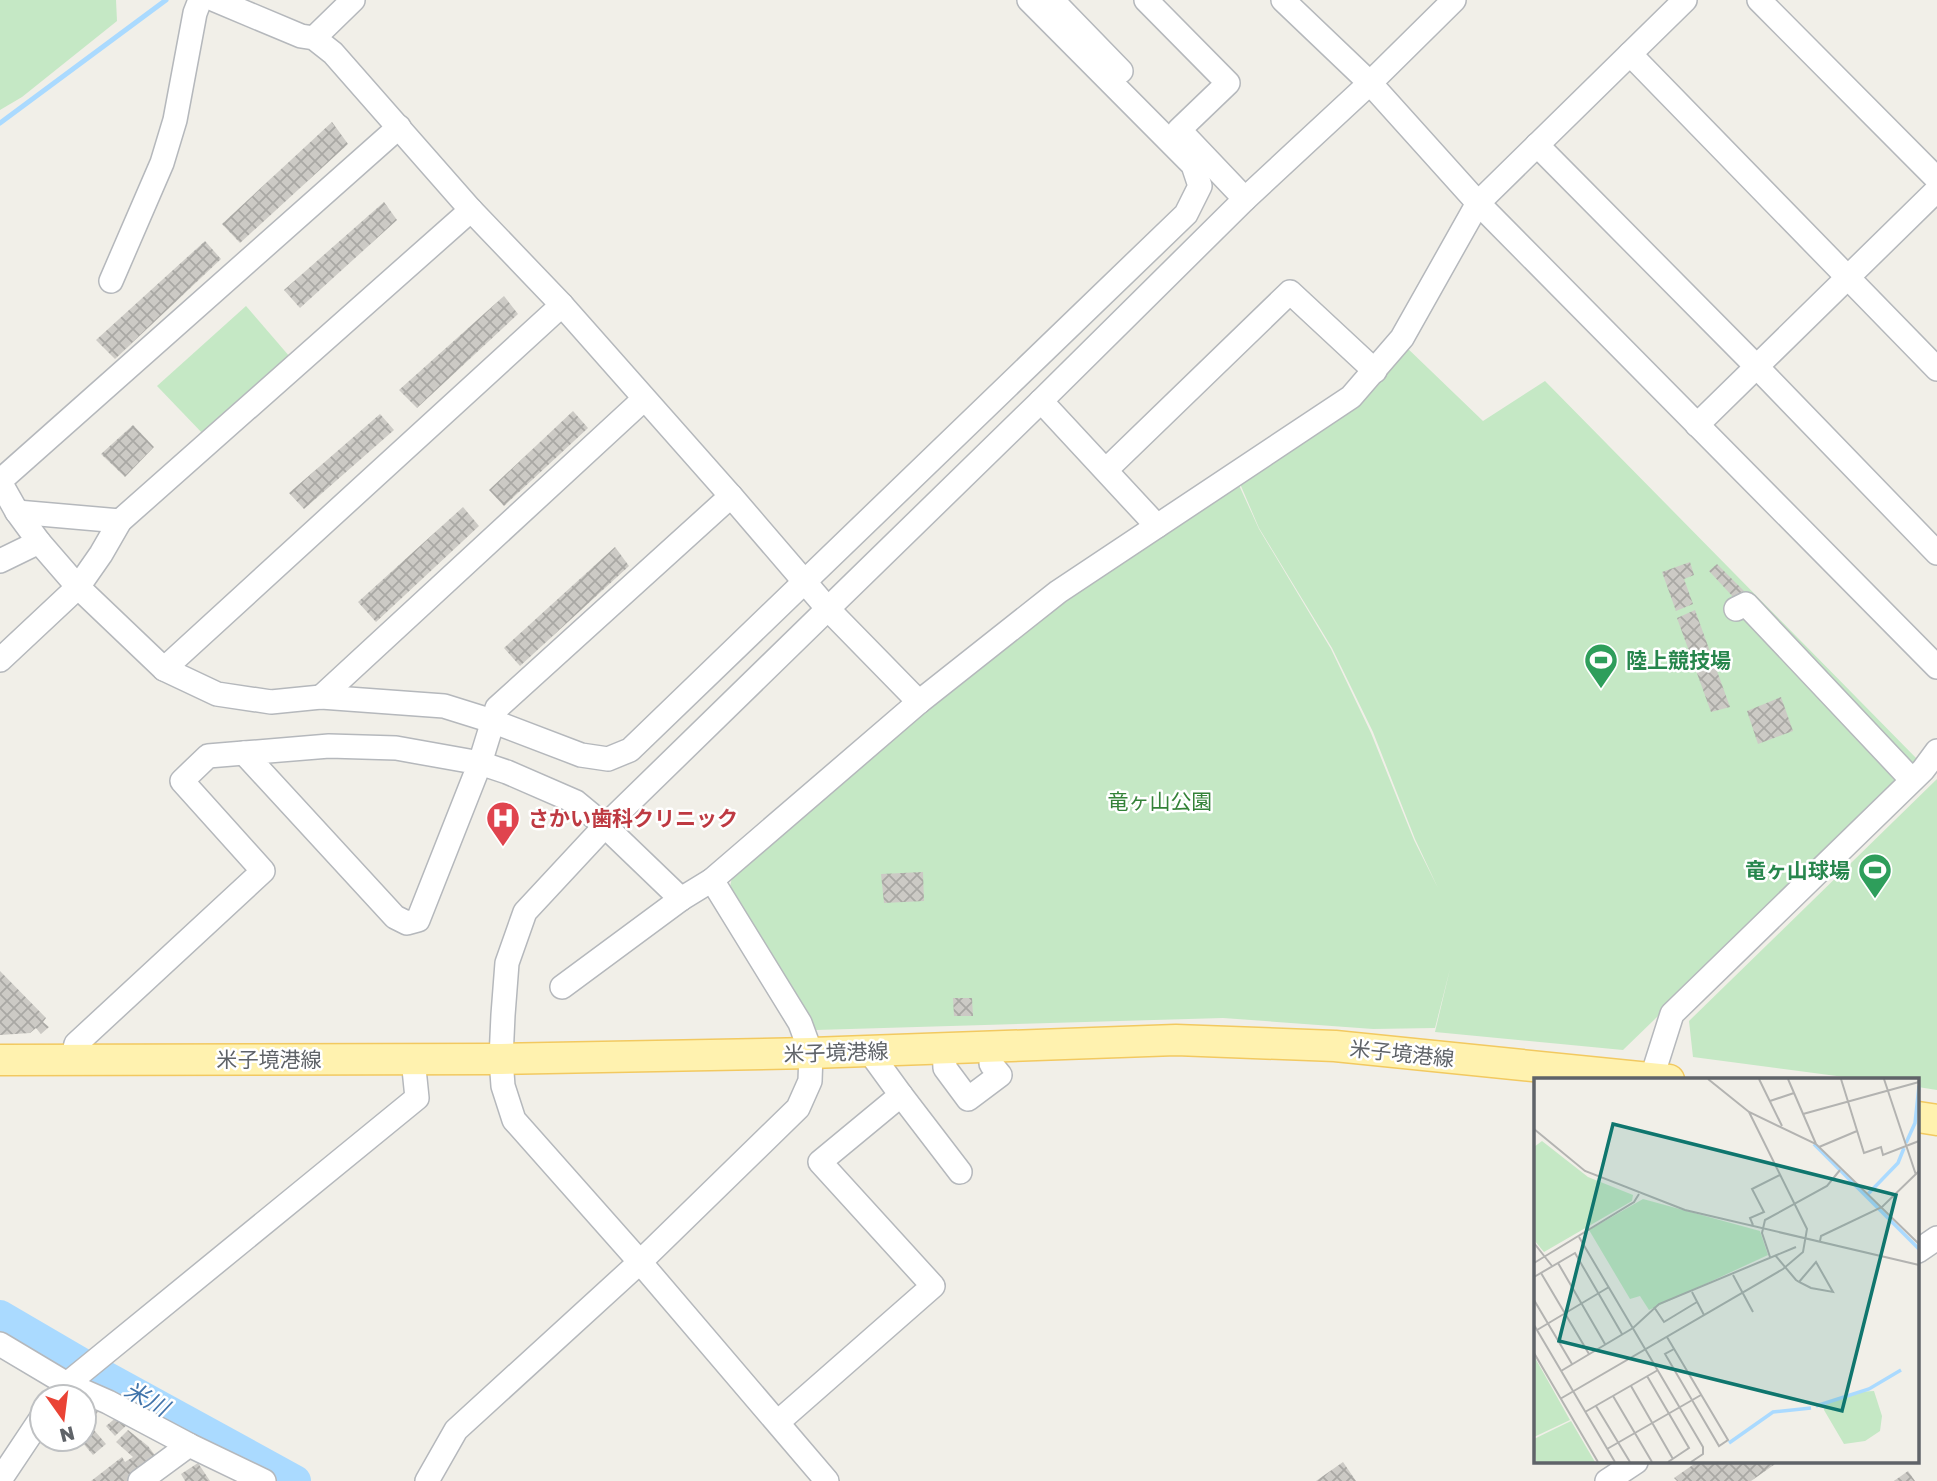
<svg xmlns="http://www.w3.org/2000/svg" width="1937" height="1481" font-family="'Golos Text','Noto Sans JP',sans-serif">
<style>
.green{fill:#c5e8c5}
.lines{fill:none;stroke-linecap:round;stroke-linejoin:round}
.stream{stroke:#aadaff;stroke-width:5}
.river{stroke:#aadaff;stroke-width:32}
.building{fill:url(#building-cross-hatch)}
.minor-casing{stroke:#b5b8bc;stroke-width:26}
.major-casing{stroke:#f2c960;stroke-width:33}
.minor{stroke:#fff;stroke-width:23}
.major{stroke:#fff2af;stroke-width:30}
.labels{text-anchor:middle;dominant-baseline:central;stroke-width:5;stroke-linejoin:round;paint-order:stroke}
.leisure-label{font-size:21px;font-weight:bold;fill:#27864d;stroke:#fff;text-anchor:start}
.park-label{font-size:21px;fill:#348238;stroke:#fff}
.health-label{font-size:21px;font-weight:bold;fill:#be3a42;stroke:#fff;text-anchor:start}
.street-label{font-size:21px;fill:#5f6368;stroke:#fff}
.water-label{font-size:23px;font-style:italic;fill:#4174aa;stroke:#fff}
.inset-river{fill:none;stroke:#aadaff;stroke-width:3.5}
.inset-road{fill:none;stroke:#b3b3b1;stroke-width:2}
.view{fill:#0f766e;fill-opacity:0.15;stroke:#0f766e;stroke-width:3.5}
.inset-edge{fill:none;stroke:#5f6368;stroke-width:3.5}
</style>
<defs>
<pattern id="building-cross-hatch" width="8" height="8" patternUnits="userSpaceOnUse" patternTransform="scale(1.75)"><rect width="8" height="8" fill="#cccac5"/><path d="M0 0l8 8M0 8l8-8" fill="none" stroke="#a9a8a4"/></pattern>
</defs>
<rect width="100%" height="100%" fill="#f1efe8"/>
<g class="green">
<path d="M0,0H116L117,21L22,97L0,110Z"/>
<path d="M246,306L290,357L204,435L157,386Z"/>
<path d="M1403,344L1483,421L1545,381L1920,762L1623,1050L1435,1032L1450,969L1435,1028L1373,1029L1223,1018L816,1030L802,1005L729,891L733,873L922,711L1076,589L1238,483L1259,529L1331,649L1371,733L1414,840L1438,888L1415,839L1373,732L1332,648L1259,528L1238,479Z"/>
<path d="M1937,779V1090L1918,1087V1080H1867L1693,1057L1689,1021Z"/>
</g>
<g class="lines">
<g class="stream">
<path d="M0,123L166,0"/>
<path d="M184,1437L192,1424"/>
</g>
<path class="river" d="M0,1316L89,1368L295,1481"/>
</g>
<g class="building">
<path d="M332,122L348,144L240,243L222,224Z"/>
<path d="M384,202L397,220L300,308L284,290Z"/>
<path d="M205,241L221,259L115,359L96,340Z"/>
<path d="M504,296L518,314L417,408L399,390Z"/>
<path d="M573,411L588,428L504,506L489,490Z"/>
<path d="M380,414L394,430L304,509L289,493Z"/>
<path d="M133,425L154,447L125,477L101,454Z"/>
<path d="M463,507L479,526L376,622L358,602Z"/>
<path d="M615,547L629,566L520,666L504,648Z"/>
<path d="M1690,562L1694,575L1684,579L1693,604L1676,611L1662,572Z"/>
<path d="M1717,564L1744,591L1735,599L1709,571Z"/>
<path d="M1695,610L1730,707L1711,712L1677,618Z"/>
<path d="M1781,697L1793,731L1758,744L1747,711Z"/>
<path d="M923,872L924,901L884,903L881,874Z"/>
<path d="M0,971L46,1018L43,1022L49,1027L41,1034L36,1028L30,1033L0,1035Z"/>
<path d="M953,998H972L973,1016H954Z"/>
<path d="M90,1404L99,1410L95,1416L86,1410Z"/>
<path d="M84,1412L94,1418L87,1431L84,1430Z"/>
<path d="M118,1416L129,1423L115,1436L106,1426Z"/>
<path d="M94,1430L106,1444L93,1455L81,1441Z"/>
<path d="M128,1430L148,1446L161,1463L135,1481H91L122,1457L125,1462L133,1457L116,1442Z"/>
<path d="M1343,1462L1356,1481H1316Z"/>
<path d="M1697,1462H1778L1751,1481H1677L1674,1478Z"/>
<path d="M198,1463L210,1481H185L181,1474Z"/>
<path d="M1908,1471L1915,1481H1894Z"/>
</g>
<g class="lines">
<g class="minor-casing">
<g id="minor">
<path d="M215,0L301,36L314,38L333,53L471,210L562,305L731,496L497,708L480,763L418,920L407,923L395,917L244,753L329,746L396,748L480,763L507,772L576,802L605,826L681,899"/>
<path d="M1052,0L1121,71"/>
<path d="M1146,0L1228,83L1179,130"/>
<path d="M1283,0L1370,83L1478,203L1937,667"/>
<path d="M1759,0L1937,179"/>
<path d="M314,38L353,0"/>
<path d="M1630,54L1937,369"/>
<path d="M1187,138L1245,199"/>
<path d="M1537,145L1757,367L1937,553"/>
<path d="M111,281L162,163L175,120L195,13L200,0"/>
<path d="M1041,401L1157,526"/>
<path d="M1697,425L1937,190"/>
<path d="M1106,470L1290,292L1375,371"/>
<path d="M0,481L399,127"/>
<path d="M0,482L17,512L39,542L78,587L164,669L217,694L271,702L321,697L444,706L492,721L581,755L608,759L630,750L1186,214L1200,186L1193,165L1029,0"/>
<path d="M731,496L828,609L919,702"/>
<path d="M17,512L120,521"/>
<path d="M0,561L39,542"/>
<path d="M1736,609L1746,604L1912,780"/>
<path d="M0,660L78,587L101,554L120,521L471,210"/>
<path d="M164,669L562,305"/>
<path d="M321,697L644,399"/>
<path d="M562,987L681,899L712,880L919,702L1058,592L1351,397L1402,338L1478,203L1685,0"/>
<path d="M944,1048L945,1068L968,1099L1000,1075L991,1064L992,1046"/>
<path d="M72,1060L76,1044L263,871L182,781L208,756L244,753"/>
<path d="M1652,1077L1672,1014L1923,770L1937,751"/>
<path d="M901,1095L960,1172"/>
<path d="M1918,1251L1937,1238"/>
<path d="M0,1344L67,1384L108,1402L189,1445L264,1481"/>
<path d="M57,1397L67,1384L417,1098L413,1059"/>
<path d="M778,1422L933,1286L820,1162L901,1095L869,1051"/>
<path d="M0,1480L42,1417"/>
<path d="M140,1481L189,1445"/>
<path d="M427,1481L456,1430L640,1262L798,1108L810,1081L811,1053L800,1023L712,880"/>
<path d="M827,1481L640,1262L514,1120L503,1086L501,1059L503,1015L507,963L525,912L605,826L1041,401L1245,199L1370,83L1454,0"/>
<path d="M1607,1481L1636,1462"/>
</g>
</g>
<g class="major-casing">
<g id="major">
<path d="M0,1060L501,1059L811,1053L1176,1040L1335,1046L1669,1080"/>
<path d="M1918,1117L1937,1120"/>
</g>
</g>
<use href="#minor" class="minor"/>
<use href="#major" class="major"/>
</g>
<defs>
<g id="stadium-pin" transform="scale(1.75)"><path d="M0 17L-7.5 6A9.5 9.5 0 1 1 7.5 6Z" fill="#2e9e5b" stroke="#fff"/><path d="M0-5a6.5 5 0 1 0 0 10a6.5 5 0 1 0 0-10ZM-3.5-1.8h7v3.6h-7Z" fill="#fff"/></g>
<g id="hospital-pin" transform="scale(1.75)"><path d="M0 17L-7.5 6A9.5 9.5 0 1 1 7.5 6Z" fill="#e0444e" stroke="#fff"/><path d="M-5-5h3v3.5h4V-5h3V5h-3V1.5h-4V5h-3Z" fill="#fff"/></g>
</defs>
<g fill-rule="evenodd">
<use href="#stadium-pin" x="1601" y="660"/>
<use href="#hospital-pin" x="503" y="818"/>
<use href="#stadium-pin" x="1875" y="870"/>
</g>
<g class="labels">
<g class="leisure-label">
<text x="1626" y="660">陸上競技場</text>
<text x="1850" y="870" text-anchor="end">竜ヶ山球場</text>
</g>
<g class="park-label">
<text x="1160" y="801">竜ヶ山公園</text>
</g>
<g class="health-label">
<text x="528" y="818">さかい歯科クリニック</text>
</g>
<g class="street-label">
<text transform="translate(836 1052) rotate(-2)">米子境港線</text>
<text transform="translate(1402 1053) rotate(6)">米子境港線</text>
<text x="269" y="1059">米子境港線</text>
</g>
<g class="water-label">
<text transform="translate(147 1398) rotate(29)">米川</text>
</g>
</g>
<g transform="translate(1534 1078)">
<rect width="385" height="385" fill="#f1efe8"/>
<path d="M8,63L54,99L99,117L98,123L10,174L0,162V69ZM109,121L226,153L234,177L115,232L106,218L96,221L55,152ZM0,278L36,342L0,359ZM340,313L348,338L346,353L331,363L310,366L290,332L291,326L323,314ZM37,343L61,384H2L0,361Z" fill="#c5e8c5"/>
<path class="inset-river" d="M372,65L381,45L385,8M280,66L385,171M332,118L364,85L370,70M282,328L335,311L367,292M195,365L239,334L277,330"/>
<path class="inset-road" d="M174,1L215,34L282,66L385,166M225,1L248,48M254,1L282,66M307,1L330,75L347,69L349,77L385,63M350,1L382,97M236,23L260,15M269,36L385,4M0,51L51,93L151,132L385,187M285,69L323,53M219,147L216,140L230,134L218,111L246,97M45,159L169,369V376L157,384M286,163L287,158L348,129L385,93M0,165L18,188M241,177L262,202L265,204L277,210L299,214L282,184L265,204M236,179L228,155L231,142L293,108L306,92M0,185L100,124L105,116M24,185L71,266M7,195L55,276M199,197L219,234M0,199L41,175L88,256M158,214L170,237M0,222L38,286M120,229L130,244L163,224M0,247L81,384M3,252L75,209M133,259L194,362L185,368L131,276L140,271M0,275L64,384M27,293L99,250L125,226L262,169M113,298L155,370L134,384M97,308L139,381M79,318L118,384M26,321L249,191L269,174L273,151L215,34M62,328L96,384M51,334L124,292M73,371L167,317"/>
<path class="view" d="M79,46L362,117L308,333L25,263Z"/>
<rect width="385" height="385" class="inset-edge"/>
</g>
<g transform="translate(63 1418) rotate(166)"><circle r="33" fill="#ffffff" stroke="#bfc1c3" stroke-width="2"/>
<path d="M0-5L12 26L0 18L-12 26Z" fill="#ea4335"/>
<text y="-10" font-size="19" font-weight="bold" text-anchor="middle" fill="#5f6368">N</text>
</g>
</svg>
